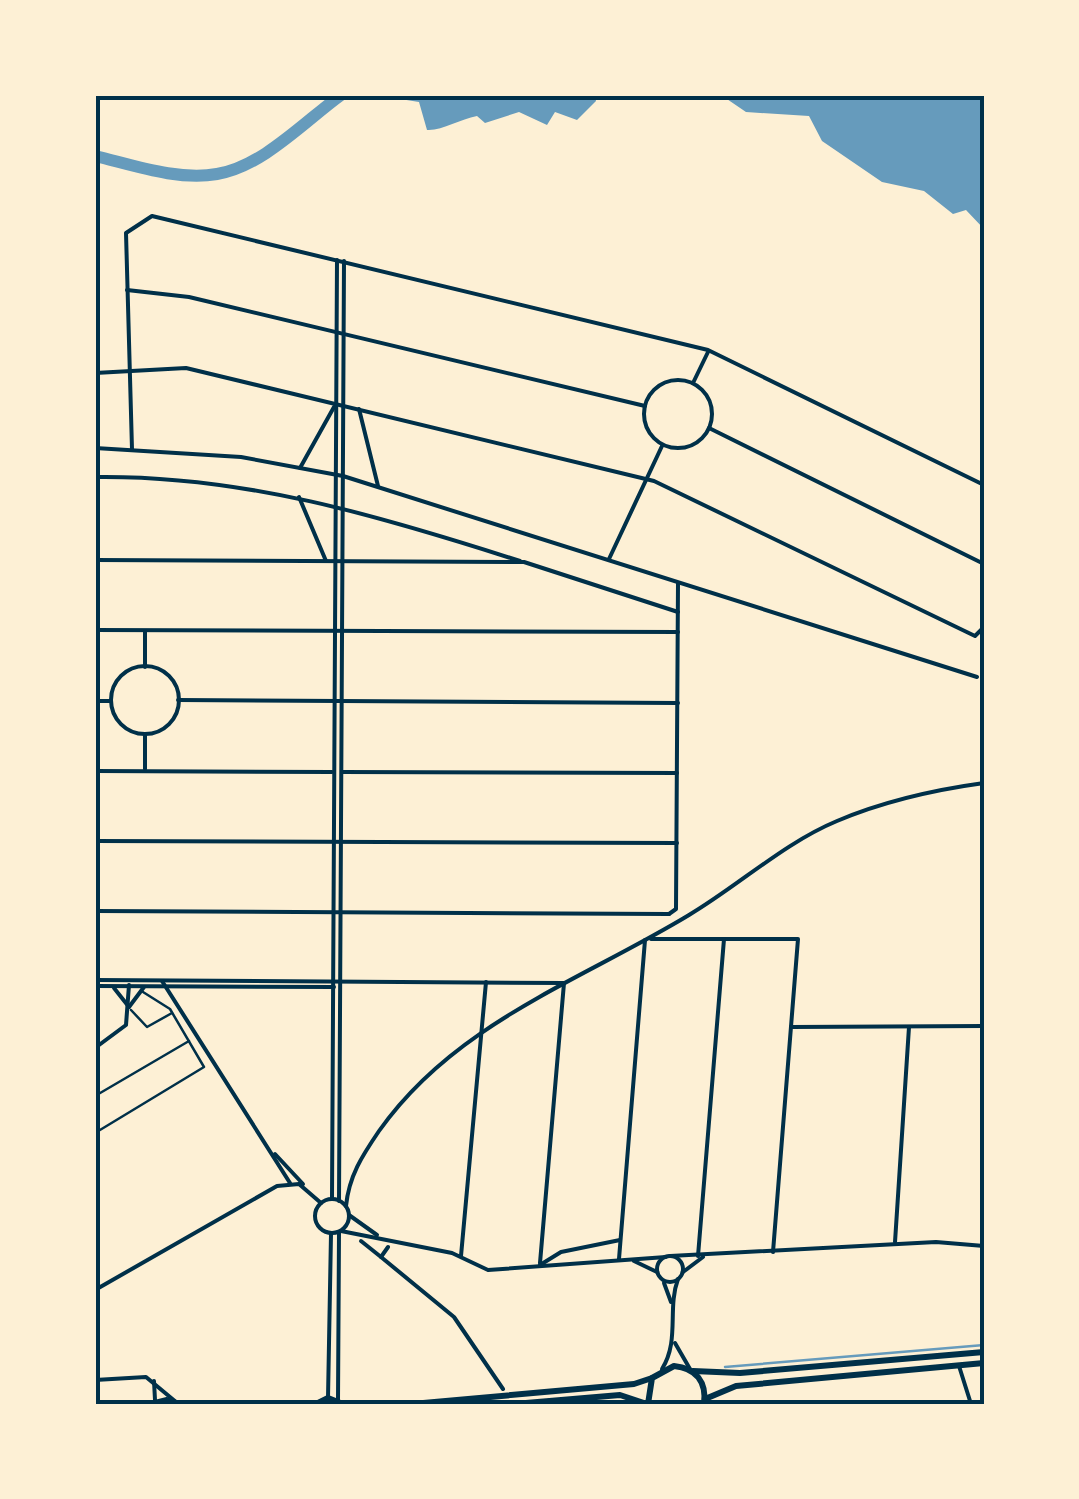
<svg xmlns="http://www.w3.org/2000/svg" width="1079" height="1499" font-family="'Space Grotesk',sans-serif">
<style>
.water{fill:#669bbc}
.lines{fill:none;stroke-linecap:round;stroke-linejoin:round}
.stream{stroke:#669bbc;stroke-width:2.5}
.river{stroke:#669bbc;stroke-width:12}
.service{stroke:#003049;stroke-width:2.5}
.minor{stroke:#003049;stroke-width:4}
.secondary{stroke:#003049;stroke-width:6}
.neatline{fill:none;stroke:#003049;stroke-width:4}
</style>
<rect width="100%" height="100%" fill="#fdf0d5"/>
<g class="water">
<path d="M375,95H595L596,101L577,120L555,112L547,125L519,112L485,123L477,116C460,119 442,131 427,130L419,102Z"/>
<path d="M721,95H984V229L966,210L953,214L924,191L882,182L822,141L809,116L746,112Z"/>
</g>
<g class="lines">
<path class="stream" d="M725,1367L984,1345"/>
<path class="river" d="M95,156C133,165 178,181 217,174C262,167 305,121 341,95"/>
<g class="service">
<path d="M131,1010L147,1027L172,1013"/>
<path d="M95,1096L189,1041"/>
<path d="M95,1133L204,1067L170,1009L143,992"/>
</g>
<g class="minor">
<path d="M127,290L189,297L645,406"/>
<path d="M95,373L186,368L654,481L975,636L984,627"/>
<circle cx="678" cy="414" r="34"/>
<path d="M693,383L708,352"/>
<path d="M359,409L378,486"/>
<path d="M709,428L984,564"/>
<path d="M95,448L241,457L343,476L977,677"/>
<path d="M132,449L126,233L152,216L708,350L984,485"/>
<path d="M300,468L334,407"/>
<path d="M95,477C243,475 380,516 520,561"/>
<path d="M299,497L326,561"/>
<path d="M609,559L662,446"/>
<path d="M95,560L524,562L678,612"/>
<path d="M95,630L678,632"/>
<circle cx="145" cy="700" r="34"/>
<path d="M145,667V631"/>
<path d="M178,700L678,703"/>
<path d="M95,701H111"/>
<path d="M145,734V769"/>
<path d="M95,771L332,772"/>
<path d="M342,772L677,773"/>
<path d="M95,841L677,843"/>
<path d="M95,911L669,914"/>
<path d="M669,914L676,909L678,583"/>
<path d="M651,939H798L773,1252"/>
<path d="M95,980L564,983"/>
<path d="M162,981L290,1183"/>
<path d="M95,986L334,987"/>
<path d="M114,988L129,1007"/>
<path d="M129,1007L144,987"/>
<path d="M791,1027L984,1026"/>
<path d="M95,1048L126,1025L129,985"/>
<path d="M275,1154L303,1184"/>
<circle cx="332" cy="1216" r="17"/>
<path d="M332,1199L337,260"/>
<path d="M339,1201L344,261"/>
<path d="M346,1206C349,1176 362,1156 379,1131C455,1023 580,981 689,915C738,886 784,843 837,821C884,801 933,790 984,783"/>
<path d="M349,1215L377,1235"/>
<path d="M341,1231L452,1253L488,1270L666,1257"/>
<path d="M361,1241L381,1257"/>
<path d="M895,1242L909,1027"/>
<path d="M388,1247L381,1257L454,1317L503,1389"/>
<path d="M461,1256L486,982"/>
<path d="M670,1256L936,1242L984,1246"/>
<path d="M698,1256L724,939"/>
<circle cx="670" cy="1269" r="13"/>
<path d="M619,1259L645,940"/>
<path d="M634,1261L657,1272"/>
<path d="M540,1263L564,983"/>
<path d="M540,1265L561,1252L620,1240"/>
<path d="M683,1272L703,1257"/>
<path d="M664,1283L671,1302"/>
<path d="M95,1290L277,1186L299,1184L321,1203"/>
<path d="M675,1343L690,1369"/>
<path d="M959,1366L971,1404"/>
<path d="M662,1369C680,1340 667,1309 678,1279"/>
<path d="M95,1380L146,1377L176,1402"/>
<path d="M154,1381L155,1400"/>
<path d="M328,1398L331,1234"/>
<path d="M338,1400L339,1233"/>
</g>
<g class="secondary">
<path d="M693,1371L740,1373L984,1352"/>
<path d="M705,1399L736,1386L984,1363"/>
<path d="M151,1404L167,1400L180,1404"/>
<path d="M316,1404L328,1398L343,1404"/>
<path d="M412,1404L634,1384L652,1378"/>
<path d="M514,1404L620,1395L647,1404"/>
<path d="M648,1404L652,1378L674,1366C696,1368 707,1382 704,1404"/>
</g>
</g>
<rect width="1079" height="1499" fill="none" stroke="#fdf0d5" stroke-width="195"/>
<rect x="98" y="98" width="884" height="1304" class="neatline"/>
</svg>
